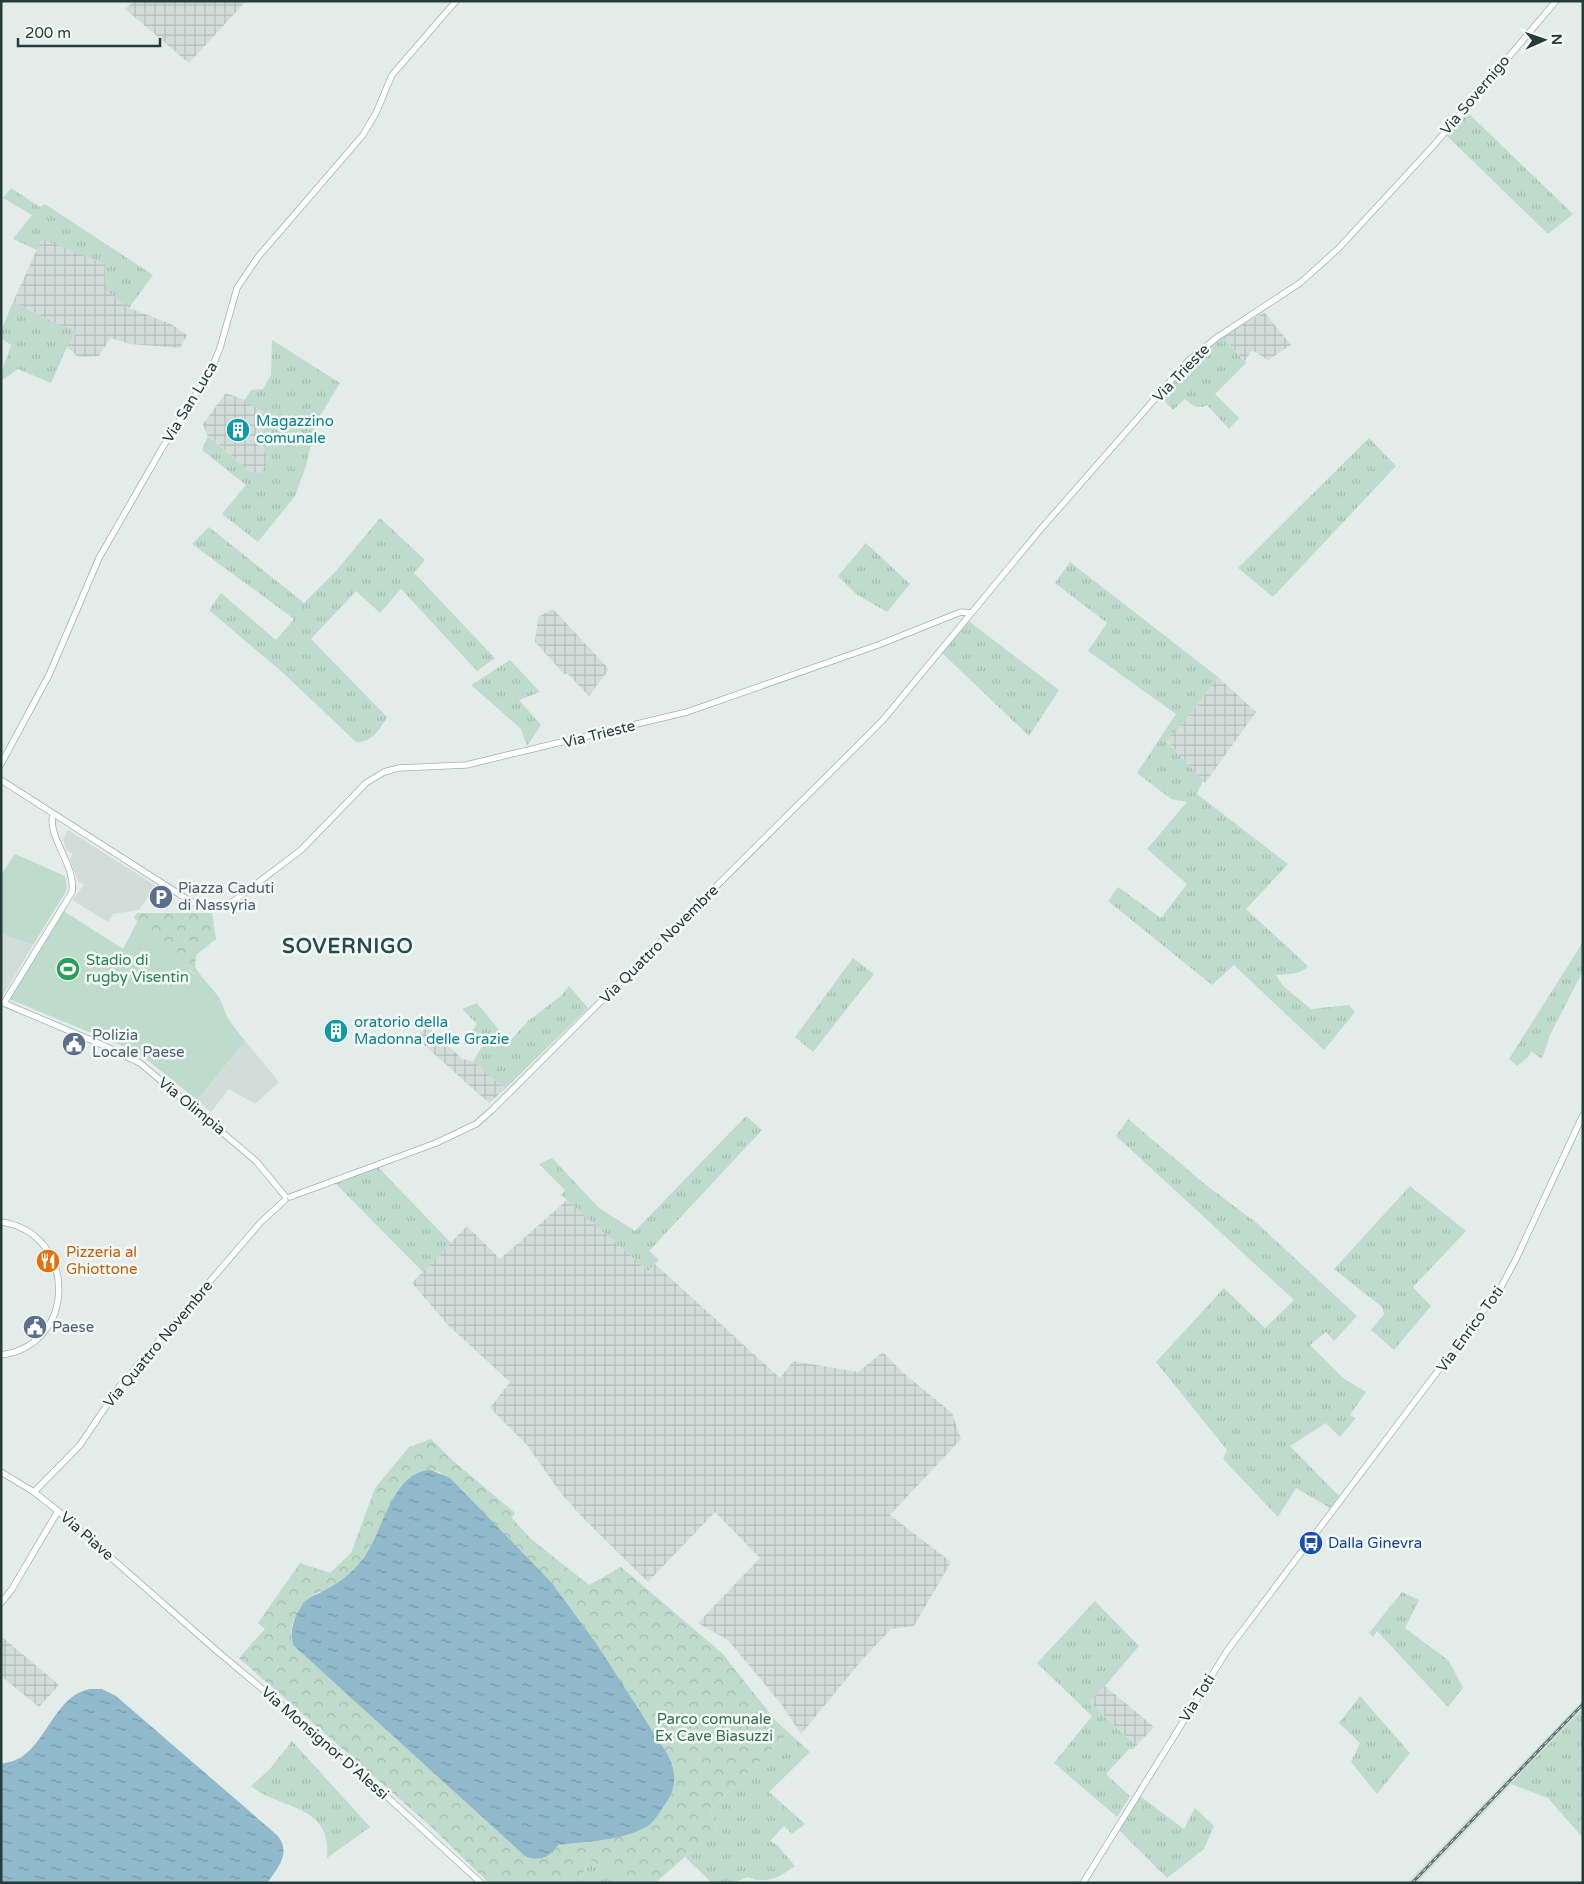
<svg xmlns="http://www.w3.org/2000/svg" width="1584" height="1884" font-family="'Varela Round',sans-serif">
<style>
.built{fill:#d2dcd9}
.industrial{fill:url(#industrial-grid)}
.grass{fill:url(#grass-tufts)}
.forest{fill:url(#forest-crowns);fill-rule:evenodd}
.pitch{fill:#bfdbcb}
.water{fill:url(#water-ripples)}
.lines{fill:none;stroke-linecap:round;stroke-linejoin:round}
.secondary-casing{stroke:#a0b4b0;stroke-width:7}
.secondary{stroke:#fff;stroke-width:5.5}
.rail-casing{stroke:#607875;stroke-width:3}
.rail{stroke:#f4f9f7;stroke-width:1;stroke-dasharray:4;stroke-linecap:butt}
.labels{text-anchor:middle;dominant-baseline:central;stroke-width:5;stroke-linejoin:round;paint-order:stroke}
.street-label{font-size:15px;fill:#253c3a;stroke:#f4f9f7}
.culture-label{font-size:15px;fill:#0d838f;stroke:#f4f9f7;text-anchor:start}
.service-label{font-size:15px;fill:#4e5e75;stroke:#f4f9f7;text-anchor:start}
.leisure-label{font-size:15px;fill:#27864d;stroke:#f4f9f7;text-anchor:start}
.food-label{font-size:15px;fill:#c56008;stroke:#f4f9f7;text-anchor:start}
.transit-label{font-size:15px;fill:#164399;stroke:#f4f9f7;text-anchor:start}
.park-label{font-size:15px;fill:#337054;stroke:#f4f9f7}
.district-label{font-size:20px;font-weight:bold;letter-spacing:1px;fill:#234d49;stroke:#f4f9f7}
</style>
<defs>
<pattern id="industrial-grid" width="8" height="8" patternUnits="userSpaceOnUse" patternTransform="scale(1.25)"><rect width="8" height="8" fill="#d2dcd9"/><path d="M0 4h8M4 0v8" fill="none" stroke="#b4bebb"/></pattern>
<pattern id="grass-tufts" width="24" height="20" patternUnits="userSpaceOnUse" patternTransform="scale(1.25)"><rect width="24" height="20" fill="#bfdbcb"/><path d="M3 7l-1-3M5 7V3M7 7l1-3M15 17l-1-3M17 17v-4M19 17l1-3" fill="none" stroke="#a4bdaf"/></pattern>
<pattern id="forest-crowns" width="20" height="18" patternUnits="userSpaceOnUse" patternTransform="scale(1.25)"><rect width="20" height="18" fill="#bfdbcb"/><path d="M2 6a3 3 0 1 1 6 0M12 15a3 3 0 1 1 6 0" fill="none" stroke="#a4bdaf"/></pattern>
<pattern id="water-ripples" width="26" height="14" patternUnits="userSpaceOnUse" patternTransform="scale(1.25)"><rect width="26" height="14" fill="#91b9cc"/><path d="M2 4q2-2 4 0t4 0M15 11q2-2 4 0t4 0" fill="none" stroke="#7698a7"/></pattern>
</defs>
<rect width="100%" height="100%" fill="#e4ecea"/>
<g class="built">
<path d="M68,830L156,886L139,910L113,914L108,922L72,900L84,885L78,881L70,859L73,854L66,850L63,839Z"/>
<path d="M1,934L33,945L2,997L1,996Z"/>
<path d="M245,1041L279,1082L255,1104L229,1089L211,1112L197,1100Z"/>
<path d="M1583,1700V1709L1417,1883H1407Z"/>
</g>
<g class="industrial">
<path d="M134,1H246L189,63L125,9Z"/>
<path d="M42,238L105,264L106,290L129,308L171,324L187,335L180,348L131,344L110,338L99,356L78,357L67,347L78,330L59,325L13,302Z"/>
<path d="M1264,312L1291,345L1268,360L1252,350L1245,361L1223,337Z"/>
<path d="M226,393L245,400L269,415L259,436L260,443L269,459L262,474L250,472L209,436L208,437L203,424Z"/>
<path d="M553,609L609,669L589,696L568,674H564L535,642L538,617Z"/>
<path d="M1218,677L1256,712L1205,783L1166,740L1192,712Z"/>
<path d="M429,1027L462,1059L473,1061L505,1089L489,1103L414,1036Z"/>
<path d="M567,1200L648,1271L655,1264L780,1378L793,1361L858,1372L883,1352L901,1371L952,1413L961,1439L890,1515L951,1562L914,1626L891,1629L862,1660L801,1734L782,1705L728,1640L698,1623L760,1558L715,1512L648,1582L582,1517L560,1492L527,1445L490,1408L510,1382L448,1325L412,1283L467,1226L500,1259Z"/>
<path d="M1,1636L59,1685L39,1707L1,1676Z"/>
<path d="M1105,1686L1154,1727L1136,1746L1089,1701Z"/>
</g>
<g class="grass">
<path d="M1467,112L1573,214L1548,234L1447,136Z"/>
<path d="M11,188L40,207L45,204L153,275L129,308L106,290L105,264L42,239L37,250L13,239L32,215L3,198Z"/>
<path d="M13,302L59,325L78,330L67,347L51,383L18,369L1,381V374L11,345L1,338V331Z"/>
<path d="M1223,337L1246,363L1215,394L1239,418L1229,429L1207,405C1197,410 1193,406 1185,399L1173,410L1160,397L1197,355Z"/>
<path d="M272,340L340,383L316,423L306,466L295,496L258,542L222,514L246,485L202,450L208,436L250,472L262,473L269,459C258,438 259,437 269,415L244,401L251,390L263,389L271,375Z"/>
<path d="M1369,438L1396,466L1273,597L1238,568Z"/>
<path d="M380,518L425,560L414,573L495,658L477,671L401,589L380,613L356,591L311,639L387,717C379,730 373,742 356,742L282,672L209,610L221,593L276,640L294,619L192,544L209,527L304,603L336,571Z"/>
<path d="M866,543L910,584L887,612L856,594L838,576Z"/>
<path d="M1070,562L1218,677L1192,712L1166,741L1203,780L1197,794L1288,864L1246,909L1308,966C1301,975 1287,974 1276,975L1283,986L1311,1009L1349,1005L1355,1012L1324,1050L1234,965L1212,985L1108,901L1118,887L1161,918L1187,884L1147,849L1187,802L1171,799L1137,773L1176,714L1088,651L1107,623L1055,583Z"/>
<path d="M966,619L1059,690L1029,736L941,652Z"/>
<path d="M510,660L540,692L519,700L541,725L527,746L521,729L471,685Z"/>
<path d="M1583,942V971L1550,1035L1542,1059L1531,1051L1528,1057L1517,1066L1509,1059Z"/>
<path d="M853,958L874,974L813,1052L795,1037Z"/>
<path d="M569,986L588,1008L505,1089L473,1061L483,1045L470,1036L477,1024L462,1009L477,1003L509,1042L528,1021L562,995Z"/>
<path d="M746,1116L762,1130L649,1251L659,1260L648,1271L561,1195L565,1190L539,1164L552,1158L599,1208L635,1231Z"/>
<path d="M1128,1119L1206,1185L1258,1224L1357,1316L1334,1341L1326,1332L1310,1345L1343,1378L1366,1392L1350,1415L1356,1418L1340,1437L1326,1423L1290,1446L1339,1496L1330,1508L1296,1488L1278,1517L1223,1459L1227,1450L1156,1362L1224,1288L1265,1328L1294,1300L1116,1136Z"/>
<path d="M377,1166L451,1243L423,1272L335,1183Z"/>
<path d="M1410,1186L1466,1231L1413,1287L1431,1306L1394,1350L1371,1330L1384,1314L1382,1307L1334,1269Z"/>
<path d="M1402,1592L1419,1600L1405,1628L1449,1661L1463,1688L1448,1707L1377,1631L1373,1637L1369,1633Z"/>
<path d="M1095,1601L1139,1646L1105,1686L1089,1701L1136,1746L1133,1749H1129L1106,1774L1130,1796L1117,1817L1054,1763L1092,1716L1037,1663Z"/>
<path d="M1360,1696L1410,1753L1377,1794L1351,1762L1360,1743L1339,1723Z"/>
<path d="M1583,1709V1838L1548,1798L1511,1784Z"/>
<path d="M789,1733L810,1752L769,1792L805,1824L792,1834L784,1826L770,1841L778,1846L795,1866C776,1879 769,1884 747,1877L734,1883H712L685,1857L717,1829L710,1810Z"/>
<path d="M292,1741L370,1827L327,1858C332,1803 281,1811 251,1786L270,1769Z"/>
<path d="M1140,1796L1184,1829L1195,1808L1214,1826L1204,1849L1167,1878L1119,1830Z"/>
<path d="M592,1861L629,1883H579L588,1862Z"/>
</g>
<g class="forest">
<path d="M137,913H212L216,939L196,955L195,967L202,977C180,967 147,938 134,917Z"/>
<path d="M431,1439L451,1459L515,1513L512,1518L530,1538L589,1585L621,1567L722,1653L776,1721L789,1733L710,1810L717,1829L655,1883H629L592,1861L588,1862L579,1883H489L428,1824L239,1658L265,1629L258,1623L300,1563L330,1573L351,1553L375,1488L409,1447ZM431,1470L440,1472L600,1649L668,1755L673,1766L674,1783L630,1833L558,1845L554,1851L518,1849L294,1646C291,1638 290,1628 294,1620C298,1614 304,1603 309,1598C314,1593 324,1591 330,1588C347,1578 361,1564 371,1548C388,1520 391,1473 431,1470Z"/>
</g>
<g class="pitch">
<path d="M15,854L65,876L67,888L65,893L33,945L1,934V875Z"/>
<path d="M62,910L123,949L137,922L191,972L202,977L219,997L228,1019L245,1041L197,1100L145,1058L128,1048L9,999Z"/>
</g>
<g class="water">
<path d="M431,1470L450,1478L552,1583L600,1649L668,1755C677,1772 676,1788 666,1803C661,1809 656,1820 649,1825C625,1841 587,1841 558,1845C551,1857 539,1862 525,1856L294,1646C287,1630 297,1609 309,1598C313,1595 319,1594 323,1591C338,1584 352,1573 362,1560C384,1534 390,1471 431,1470Z"/>
<path d="M90,1689H102L116,1696L277,1835C292,1852 278,1868 267,1883H1V1764C9,1762 16,1761 23,1756C48,1738 57,1695 90,1689Z"/>
</g>
<g class="lines">
<g class="secondary-casing">
<g id="secondary">
<path d="M1,764L49,675L99,558L161,450L211,370L220,348L237,288L258,257L363,135L376,113L392,75L456,1"/>
<path d="M1,780L190,901C204,907 217,910 231,903L301,850L366,783L384,772L399,768L466,765L687,712L878,645L961,612L971,613"/>
<path d="M1,1002L98,1043L140,1063L256,1161L285,1196"/>
<path d="M4,1003L72,892C76,864 47,838 53,814"/>
<path d="M290,1197L436,1143L476,1124L492,1110L883,720L1040,530L1188,361L1216,338L1300,283L1338,249L1434,145L1556,1"/>
<path d="M1,1222C78,1233 78,1345 1,1355"/>
<path d="M1,1472L34,1492L58,1511L217,1651L346,1759L481,1883"/>
<path d="M34,1492L80,1445L119,1387L261,1222L285,1200"/>
<path d="M1,1603L12,1589L58,1511"/>
<path d="M1083,1883L1227,1651L1501,1287L1516,1259L1583,1115"/>
</g>
</g>
<use href="#secondary" class="secondary"/>
<g class="rail-casing">
<path id="rail" d="M1412,1883L1583,1704"/>
</g>
<use href="#rail" class="rail"/>
</g>
<defs>
<g id="building-disc" transform="scale(1.25)"><circle r="9.5" fill="#0f9aa8" stroke="#f4f9f7"/><path d="M-4-6H4V6H1V3H-1V6H-4ZM-2.5-4.3h1.7v1.8h-1.7ZM.8-4.3h1.7v1.8H.8ZM-2.5-1h1.7V.8h-1.7ZM.8-1h1.7V.8H.8Z" fill="#fff"/></g>
<g id="parking-disc" transform="scale(1.25)"><circle r="9.5" fill="#5c6f8a" stroke="#f4f9f7"/><path d="M-3.5-5.5H1a3.5 3.5 0 0 1 0 7H-1V5.5H-3.5ZM-1-3.4V-.6H.8a1.4 1.4 0 0 0 0-2.8Z" fill="#fff"/></g>
<g id="stadium-disc" transform="scale(1.25)"><circle r="9.5" fill="#2e9e5b" stroke="#f4f9f7"/><path d="M0-5a6.5 5 0 1 0 0 10a6.5 5 0 1 0 0-10ZM-3.5-1.8h7v3.6h-7Z" fill="#fff"/></g>
<g id="civic-disc" transform="scale(1.25)"><circle r="9.5" fill="#5c6f8a" stroke="#f4f9f7"/><path d="M-.6-6.5H3V-4.5H.6V-3L4-1V1h2V6H-6V1h2V-1L-.6-3ZM-1.2 2.5V6h2.4V2.5Z" fill="#fff"/></g>
<g id="restaurant-disc" transform="scale(1.25)"><circle r="9.5" fill="#e8710a" stroke="#f4f9f7"/><path d="M-5-6h1v4h1v-4h1v4h1v-4h1v5L-1.5 .5V6h-2V.5L-5-1ZM5-6V6H3V1.5H1.5Q1.5-4 5-6Z" fill="#fff"/></g>
<g id="bus-disc" transform="scale(1.25)"><circle r="9.5" fill="#1a4fb4" stroke="#f4f9f7"/><path d="M-5-6H5V4H4V6H2V4H-2V6H-4V4H-5ZM-3.5-4V0h7V-4ZM-3.5 1.2v1.5H-2V1.2ZM2 1.2v1.5H3.5V1.2Z" fill="#fff"/></g>
</defs>
<g fill-rule="evenodd">
<use href="#building-disc" x="238" y="430"/>
<use href="#parking-disc" x="161" y="897"/>
<use href="#stadium-disc" x="68" y="969"/>
<use href="#building-disc" x="336" y="1031"/>
<use href="#civic-disc" x="74" y="1044"/>
<use href="#restaurant-disc" x="48" y="1261"/>
<use href="#civic-disc" x="35" y="1327"/>
<use href="#bus-disc" x="1311" y="1543"/>
</g>
<g class="labels">
<g class="street-label">
<text transform="translate(1475 95) rotate(-50)">Via Sovernigo</text>
<text transform="translate(1181 373) rotate(-46)">Via Trieste</text>
<text transform="translate(190 402) rotate(-59)">Via San Luca</text>
<text transform="translate(599 734) rotate(-14)">Via Trieste</text>
<text transform="translate(659 944) rotate(-45)">Via Quattro Novembre</text>
<text transform="translate(192 1106) rotate(39)">Via Olimpia</text>
<text transform="translate(1470 1329) rotate(-54)">Via Enrico Toti</text>
<text transform="translate(158 1344) rotate(-50)">Via Quattro Novembre</text>
<text transform="translate(87 1536) rotate(41)">Via Piave</text>
<text transform="translate(1197 1698) rotate(-58)">Via Toti</text>
<text transform="translate(325 1743) rotate(41)">Via Monsignor D'Alessi</text>
</g>
<g class="culture-label">
<text x="256" y="421">Magazzino<tspan x="256" dy="17">comunale</tspan></text>
<text x="354" y="1022">oratorio della<tspan x="354" dy="17">Madonna delle Grazie</tspan></text>
</g>
<g class="service-label">
<text x="178" y="888">Piazza Caduti<tspan x="178" dy="17">di Nassyria</tspan></text>
<text x="92" y="1035">Polizia<tspan x="92" dy="17">Locale Paese</tspan></text>
<text x="52" y="1327">Paese</text>
</g>
<g class="leisure-label">
<text x="86" y="960">Stadio di<tspan x="86" dy="17">rugby Visentin</tspan></text>
</g>
<g class="food-label">
<text x="66" y="1252">Pizzeria al<tspan x="66" dy="17">Ghiottone</tspan></text>
</g>
<g class="transit-label">
<text x="1328" y="1543">Dalla Ginevra</text>
</g>
<g class="park-label">
<text x="714" y="1719">Parco comunale<tspan x="714" dy="17">Ex Cave Biasuzzi</tspan></text>
</g>
<g class="district-label">
<text x="348" y="947">SOVERNIGO</text>
</g>
</g>
<rect width="1584" height="1884" fill="none" stroke="#253c3a" stroke-width="5"/>
<g transform="translate(1544 40) rotate(88)" stroke="#f4f9f7" stroke-width="4" paint-order="stroke">
<path d="M0-4L9 19L0 12L-9 19Z" fill="#253c3a"/>
<text y="-8" font-size="14" font-weight="bold" text-anchor="middle" fill="#253c3a">N</text>
</g>
<path d="M18 38v8h142v-8" fill="none" stroke="#253c3a" stroke-width="2.5"/>
<text x="25" y="38" font-size="15" fill="#253c3a" stroke="#f4f9f7" stroke-width="4" paint-order="stroke">200 m</text>
</svg>
